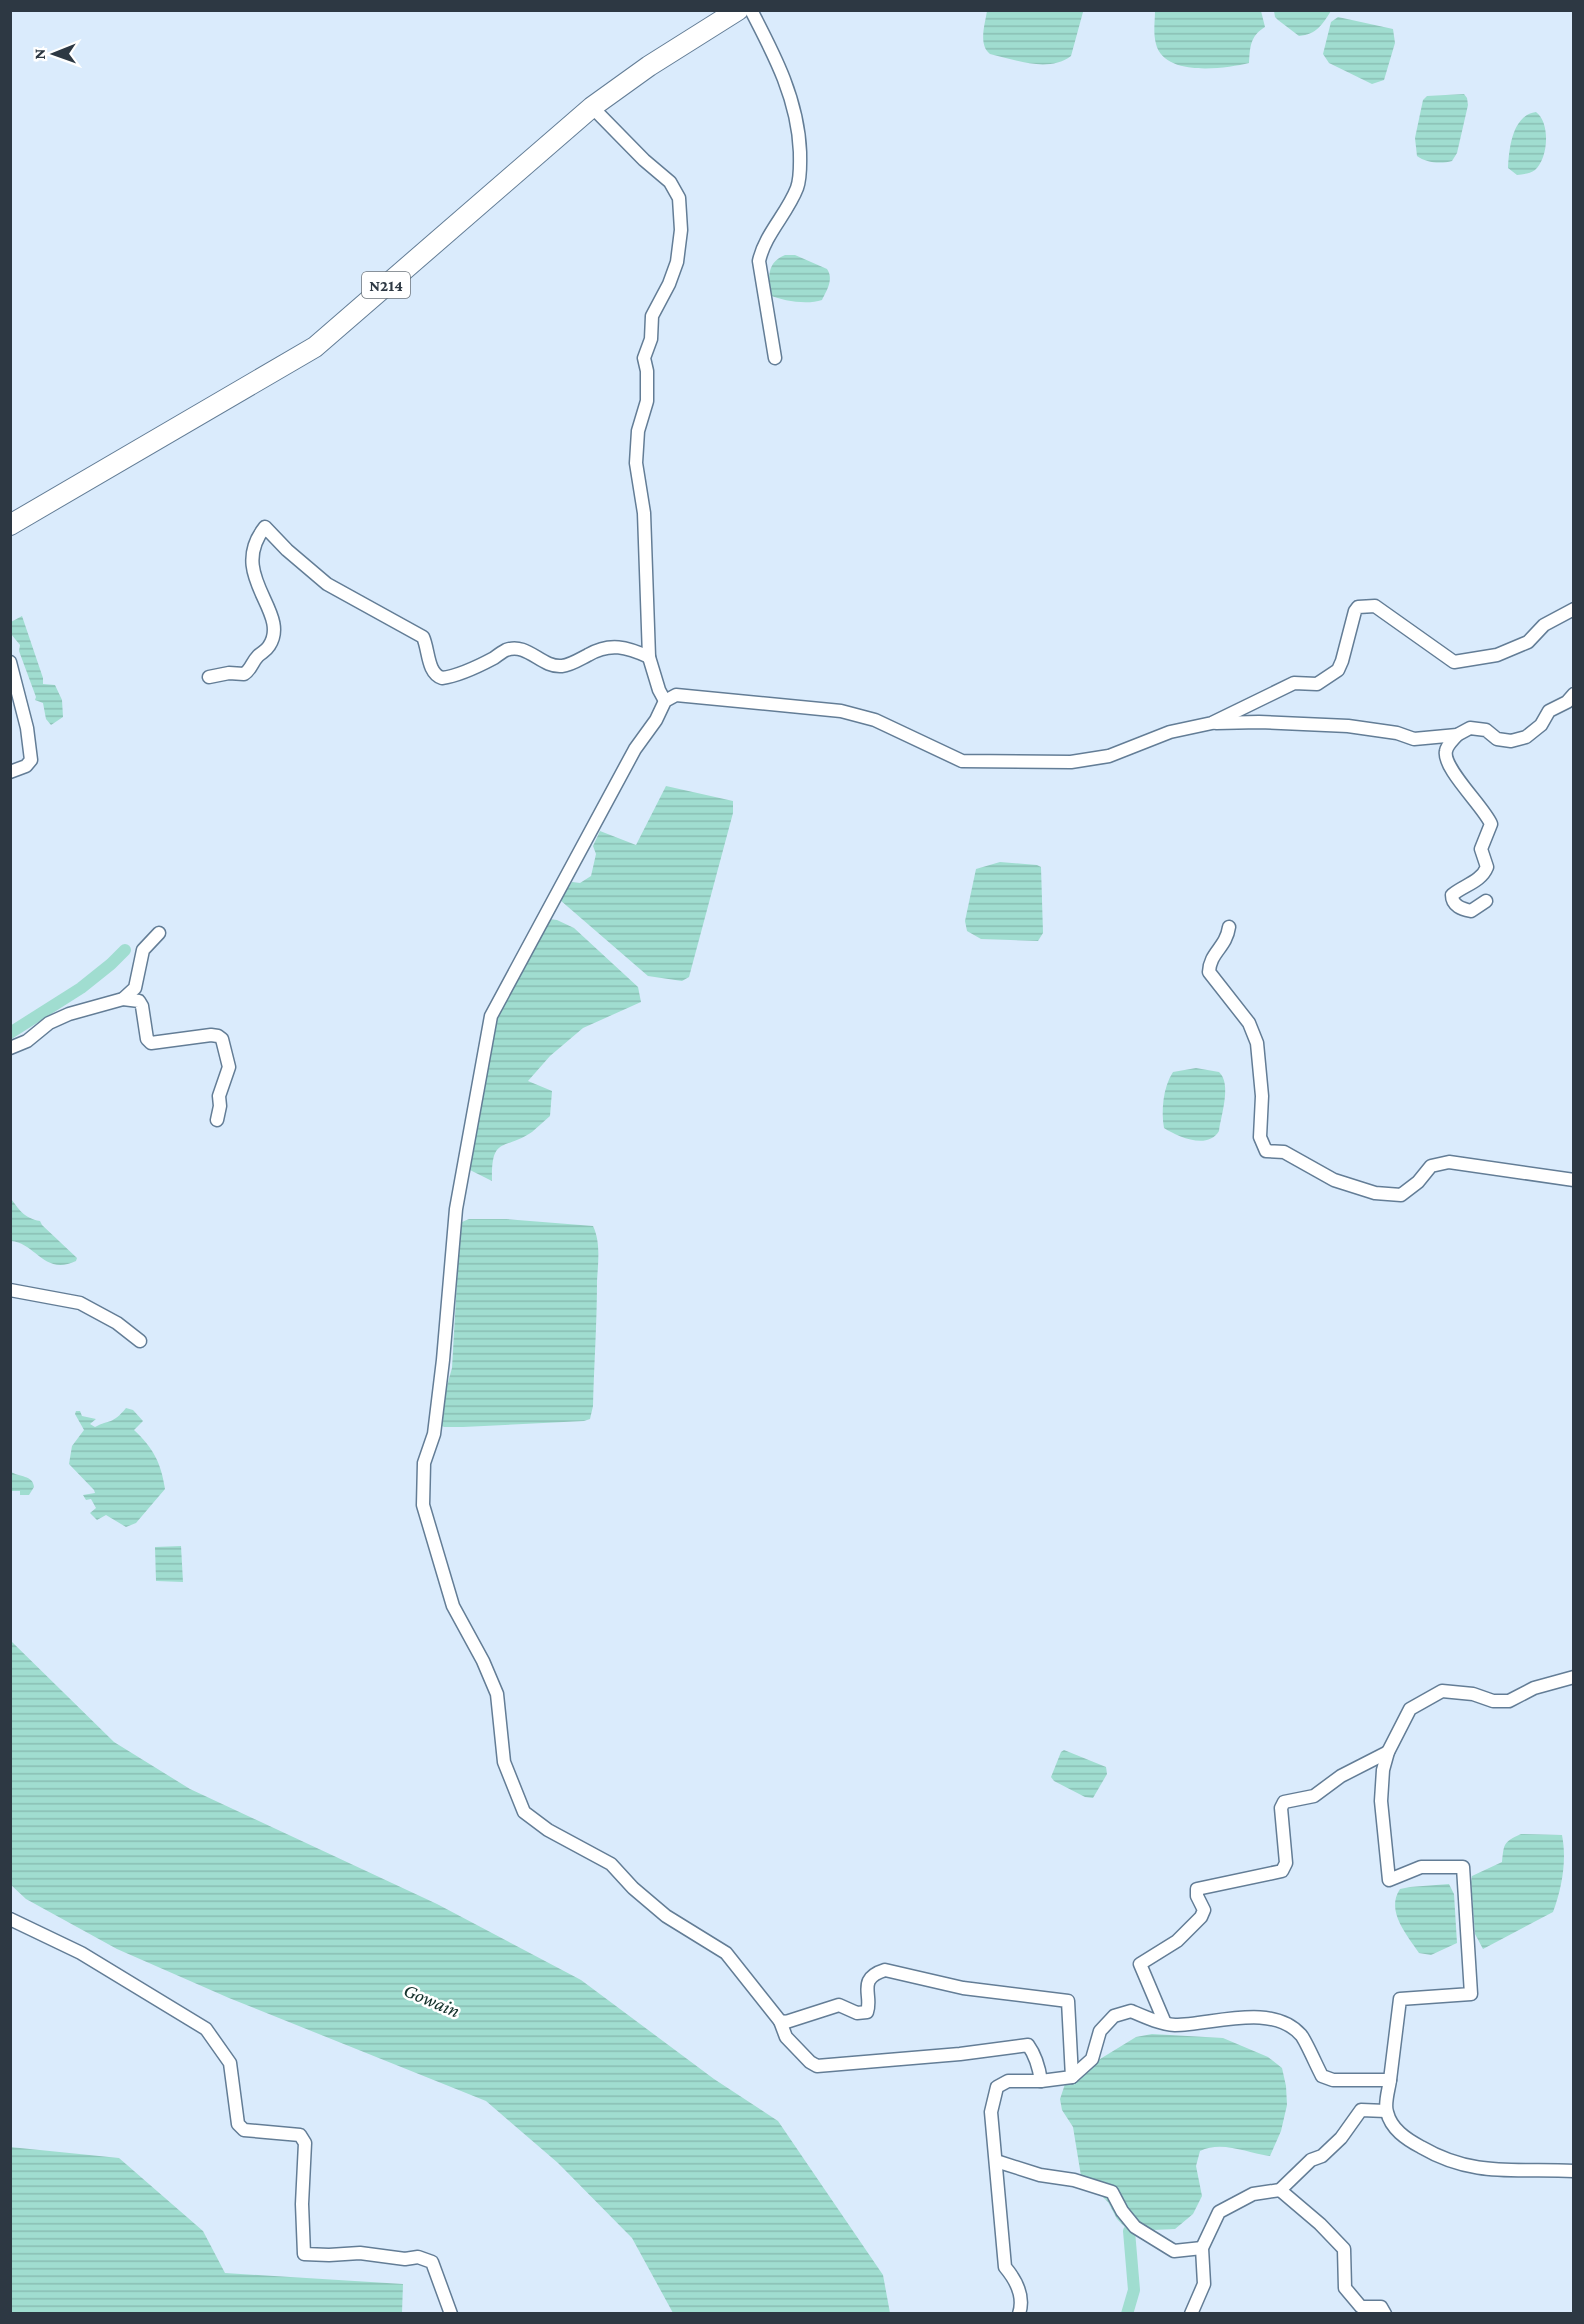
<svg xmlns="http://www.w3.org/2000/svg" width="1584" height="2324" font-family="'Crimson Pro',serif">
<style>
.water{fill:url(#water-rules)}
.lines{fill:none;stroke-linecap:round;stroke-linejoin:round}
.canal{stroke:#a0ddd0;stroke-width:12}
.minor-casing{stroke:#637d96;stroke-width:15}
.trunk-casing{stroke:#637d96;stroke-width:22}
.minor{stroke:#fff;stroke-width:12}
.trunk{stroke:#fff;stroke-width:20}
.labels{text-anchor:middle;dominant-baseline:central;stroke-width:5;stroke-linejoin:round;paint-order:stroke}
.shield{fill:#fff;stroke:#6c747b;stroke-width:1.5}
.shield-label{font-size:16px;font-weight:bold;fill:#2d3843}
.water-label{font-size:20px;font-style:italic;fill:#13312b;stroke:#fff}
</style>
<defs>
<pattern id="water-rules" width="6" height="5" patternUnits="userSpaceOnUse" patternTransform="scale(1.5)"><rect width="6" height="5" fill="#a0ddd0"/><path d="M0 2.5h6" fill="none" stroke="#8abeb4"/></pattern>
</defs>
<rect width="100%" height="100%" fill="#daebfc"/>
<g class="water">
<path d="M987,11L1083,10V12L1071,56C1048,73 1016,60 990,54C978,45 985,24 987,11Z"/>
<path d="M1155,11H1261L1265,27C1250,36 1250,47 1249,63C1224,69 1164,77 1156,44C1153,33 1155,21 1155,11Z"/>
<path d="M1274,11V10L1331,11C1322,25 1317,34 1299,36L1278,20L1275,17Z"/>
<path d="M1338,17L1393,29L1395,43L1384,80L1372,84L1329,63L1323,54L1331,22Z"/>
<path d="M1464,94L1467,98L1468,105L1457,153L1452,161C1441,164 1426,163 1417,156L1415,138L1423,100L1427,96Z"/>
<path d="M1536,112C1551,123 1548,159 1535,170C1530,174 1523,174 1517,175L1508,168C1509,149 1512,115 1536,112Z"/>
<path d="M785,255H795L827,269C834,279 827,290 822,300C807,305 783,301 769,295L768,291C770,273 767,263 785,255Z"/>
<path d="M22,616L43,678V684L55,685L62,700L63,717L51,725L46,719L43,703L35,700L36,697L19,651L20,645L11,634V622Z"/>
<path d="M666,786L733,801V813L689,977L682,981L648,976L560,900L572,882L580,883L591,876L596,854L593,846L600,831L636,845Z"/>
<path d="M1000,862L1037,865L1041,867L1043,933L1038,941L981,939L967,931L965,921L976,869Z"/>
<path d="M547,919L557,920L574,928L638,987L641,1002L583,1028L550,1056L528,1081L552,1091L550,1116C544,1121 538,1127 532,1132C504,1151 491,1135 492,1181L468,1169L496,1013Z"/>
<path d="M1196,1068L1219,1072C1232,1084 1221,1115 1219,1131C1208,1150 1178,1137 1164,1128C1161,1111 1163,1087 1173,1072Z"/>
<path d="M10,1197C19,1210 24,1218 40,1221L42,1225L77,1258L76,1261C44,1276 36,1243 11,1241Z"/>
<path d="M469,1219H506L593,1226C601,1242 598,1264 597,1281C597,1323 594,1365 593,1406L590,1419L584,1421L463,1427H444L440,1425L443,1400L452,1368L460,1228L462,1222Z"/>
<path d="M126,1408L133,1410L143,1421L134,1430C153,1448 161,1462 165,1489L136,1523L126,1527L106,1515L97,1520L90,1513L96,1508L91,1499L86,1500L83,1495L95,1493L94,1490L69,1464L72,1446L84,1430L75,1414L76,1411H80L82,1416L96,1419L90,1424L95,1427C110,1419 112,1425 126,1408Z"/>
<path d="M11,1472C19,1477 33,1475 34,1487L29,1495H20V1491H11Z"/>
<path d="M181,1546L183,1582L156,1581L155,1547Z"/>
<path d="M11,1641L114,1742L190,1789L437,1904L581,1980L714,2079L778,2121L883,2275L890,2313H673L632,2238L558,2163L486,2101L229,1998L117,1949L26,1899L11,1885Z"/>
<path d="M1064,1750L1106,1767L1107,1774L1093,1798L1085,1797L1054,1781L1051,1777L1061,1752Z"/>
<path d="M1521,1834L1562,1835C1567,1860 1562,1888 1553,1912L1483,1949L1475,1934L1471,1882L1472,1876L1502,1862C1504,1844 1503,1842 1521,1834Z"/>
<path d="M1449,1884L1454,1894L1457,1943L1431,1955L1419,1953C1408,1936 1385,1911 1400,1889L1410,1887Z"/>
<path d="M1152,2034L1223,2038L1268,2057L1282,2068L1286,2086L1287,2105L1281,2131L1270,2156C1247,2153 1222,2140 1200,2151L1196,2166L1202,2196L1193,2214L1175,2229L1129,2231L1117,2219L1108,2202L1081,2176L1073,2127L1062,2110L1060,2099L1065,2084L1087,2067L1136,2037Z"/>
<path d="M10,2147L119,2158L203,2231L225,2273L403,2284L402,2313H11Z"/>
</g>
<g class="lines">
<g class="canal">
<path d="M10,1033L81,988L111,964L125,950"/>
<path d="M1127,2314L1134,2290L1129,2231"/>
</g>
<g class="minor-casing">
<g id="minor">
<path d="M751,10C775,56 798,100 800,152C800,164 801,177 797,188C787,214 765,234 759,261L775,358"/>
<path d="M592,107L644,160L670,182L679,198L681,230L677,262L669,284L652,316L651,339L644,358L647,371V401L638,431L636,463L644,513L649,657L659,690L665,701"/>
<path d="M10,662L27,728L31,760L26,766L10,772"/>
<path d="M209,677L229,673L244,674C251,670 252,662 258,656C262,652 266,651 269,646C292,612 226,576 265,527L287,550L327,584L423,637C429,650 427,673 442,678C458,676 479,666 494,658C498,655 502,652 506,650C528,642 541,668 562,666C571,665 580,659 588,655C610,642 627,647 649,657"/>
<path d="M1216,723L1259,722L1348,726L1397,733L1414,739L1457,735L1470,728L1486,730L1497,739L1511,741L1526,737L1541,725L1549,711L1567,702L1574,694"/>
<path d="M1457,735C1453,740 1447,745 1446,751C1442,768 1484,807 1491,824L1481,849L1487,867C1481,882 1464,885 1452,895C1452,906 1462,909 1471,911L1486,901"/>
<path d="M1229,927C1226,948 1210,952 1209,972L1249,1023L1257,1043L1262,1096L1260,1137L1266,1151L1284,1152L1334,1180L1375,1193L1401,1195L1418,1182L1431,1166L1449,1162L1574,1180"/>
<path d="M123,999L139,1001L142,1006L147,1039L151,1043L211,1035L218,1036L222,1039L229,1067L219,1096L220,1106L217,1120"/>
<path d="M10,1048L27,1041L49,1023L69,1014L123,999L135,988L143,950L159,933"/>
<path d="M10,1290L80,1303L117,1323L140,1341"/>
<path d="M10,1919L81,1953L206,2029L230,2063L238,2124L244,2130L300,2135L305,2143L302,2204L304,2254L329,2255L360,2253L405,2259L418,2257L432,2262L451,2314"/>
<path d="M780,2021L786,2037L810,2062L817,2066L960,2054L1028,2045C1036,2056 1039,2067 1041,2081"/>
<path d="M1165,2023L1140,1964L1177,1941L1201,1917L1204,1910L1197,1896V1889L1282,1871L1286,1863L1281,1808L1284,1802L1314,1796L1341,1776L1388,1752"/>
<path d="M1072,2077L1068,2001L963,1988L885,1970C856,1979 873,1995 867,2012L857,2013L839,2005L786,2022L780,2021L726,1953L666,1916L633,1888L611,1864L548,1830L524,1812L504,1762L497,1694L483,1661L453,1606L423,1505L424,1463L434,1434L443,1360L456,1209L491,1016L635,749L656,720L665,701L676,695L841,711L875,720L962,761L1071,762L1109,756L1170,732L1212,723L1294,683L1317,684L1338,670L1342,661L1355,611L1358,607L1375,606L1454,662L1497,655L1528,642L1544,625L1574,609"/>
<path d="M1390,2080C1389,2089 1384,2103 1387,2112C1391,2129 1406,2139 1421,2147C1474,2178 1516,2168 1574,2171"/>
<path d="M996,2161L1040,2175L1074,2180L1112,2192L1122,2211L1135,2227L1174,2251L1202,2248"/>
<path d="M1280,2190L1320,2224L1344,2249L1345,2288L1361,2307H1381L1385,2314"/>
<path d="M1019,2314C1025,2296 1016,2280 1005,2267L991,2112L997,2087L1008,2081H1041L1072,2077L1092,2059L1100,2031L1114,2016L1131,2011C1145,2017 1160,2024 1175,2025C1212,2025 1272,2002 1301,2035C1306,2041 1317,2067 1322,2076L1333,2080H1390L1400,1999L1471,1994L1463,1867H1421L1389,1880L1381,1801L1383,1770L1388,1752L1410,1709L1442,1691L1473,1694L1493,1701H1509L1534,1688L1574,1677"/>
<path d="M1191,2314L1204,2284L1202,2248L1219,2212L1253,2194L1280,2190L1311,2160L1322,2156L1341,2138L1361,2110L1386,2111"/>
</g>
</g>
<g class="trunk-casing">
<path id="trunk" d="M10,525L315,347L592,107L649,66L738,10"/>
</g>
<use href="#minor" class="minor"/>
<use href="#trunk" class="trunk"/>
</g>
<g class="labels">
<rect class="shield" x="362" y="272" width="48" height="26" rx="4.5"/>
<g class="shield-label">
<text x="386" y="285">N214</text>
</g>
<g class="water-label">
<text transform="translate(432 2000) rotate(23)">Gowain</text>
</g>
</g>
<rect width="1584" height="2324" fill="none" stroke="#2d3843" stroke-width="24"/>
<g transform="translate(54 54) rotate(269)" stroke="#ffffff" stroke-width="4.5" paint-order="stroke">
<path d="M0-4.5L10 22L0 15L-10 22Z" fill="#2d3843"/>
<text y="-9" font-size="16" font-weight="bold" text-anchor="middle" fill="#2d3843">N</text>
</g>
</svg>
